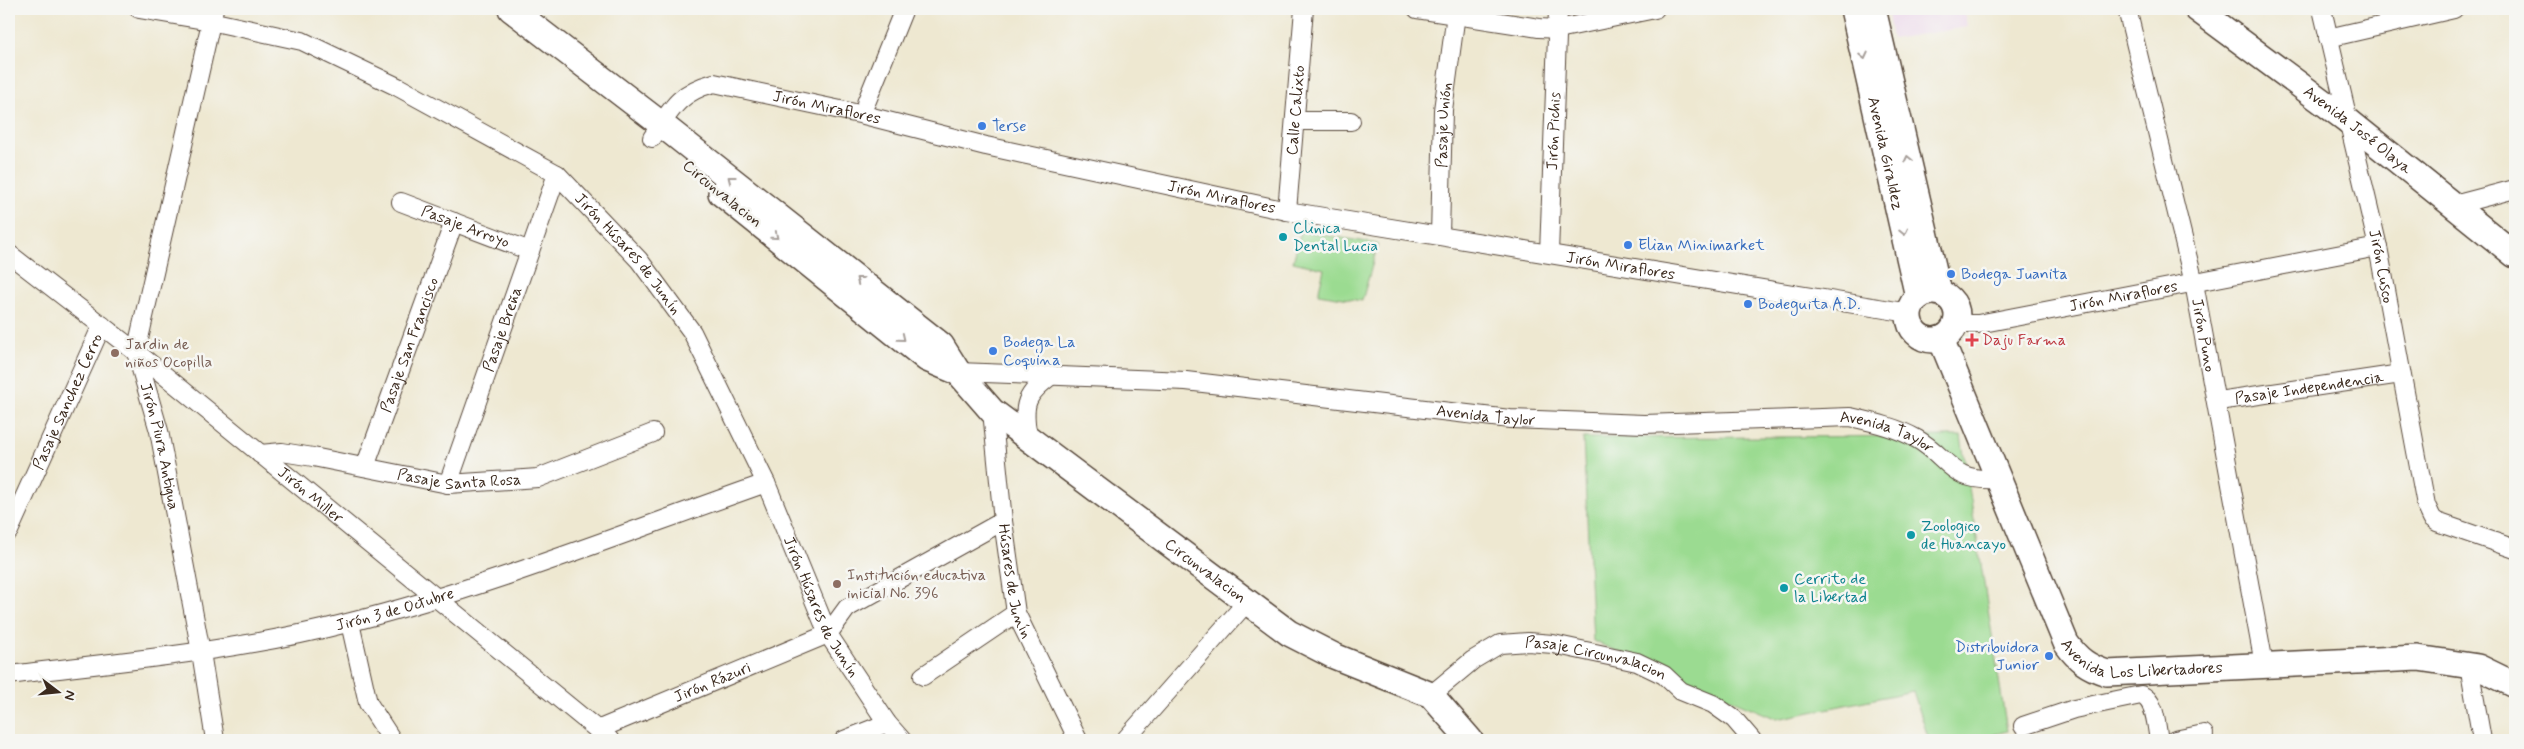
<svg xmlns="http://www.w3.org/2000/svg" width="2524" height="749" font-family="Mynerve,sans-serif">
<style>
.built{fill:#ebd1eb}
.green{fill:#9bdb91;stroke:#6b8258}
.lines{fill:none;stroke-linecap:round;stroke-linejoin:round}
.street-casing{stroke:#564639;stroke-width:20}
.secondary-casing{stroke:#564639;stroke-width:28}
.street{stroke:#fff;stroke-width:18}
.secondary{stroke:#fff;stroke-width:25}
.oneway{stroke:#a79f9a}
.shop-dot{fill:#3f7fe0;stroke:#f6f6f2;stroke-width:2}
.culture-dot{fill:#0f9aa8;stroke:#f6f6f2;stroke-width:2}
.health-dot{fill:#e0444e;stroke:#f6f6f2;stroke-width:2}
.education-dot{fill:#8d6e63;stroke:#f6f6f2;stroke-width:2}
.labels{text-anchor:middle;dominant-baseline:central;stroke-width:5;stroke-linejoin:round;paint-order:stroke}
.street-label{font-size:16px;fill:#3b2a1e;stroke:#f6f6f2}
.shop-label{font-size:16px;fill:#366cbe;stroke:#f6f6f2;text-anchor:start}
.culture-label{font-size:16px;fill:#0d838f;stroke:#f6f6f2;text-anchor:start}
.health-label{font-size:16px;fill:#be3a42;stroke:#f6f6f2;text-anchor:start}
.education-label{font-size:16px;fill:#785e54;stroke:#f6f6f2;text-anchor:start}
</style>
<rect width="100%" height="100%" fill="#f6f6f2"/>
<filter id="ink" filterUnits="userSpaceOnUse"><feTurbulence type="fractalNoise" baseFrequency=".02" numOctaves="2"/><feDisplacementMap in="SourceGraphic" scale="10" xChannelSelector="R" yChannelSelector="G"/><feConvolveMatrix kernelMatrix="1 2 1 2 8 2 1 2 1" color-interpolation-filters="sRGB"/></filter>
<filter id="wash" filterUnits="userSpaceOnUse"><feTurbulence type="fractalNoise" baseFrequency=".0096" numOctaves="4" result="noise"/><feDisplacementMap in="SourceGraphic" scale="20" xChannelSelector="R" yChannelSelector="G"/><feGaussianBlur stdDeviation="1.12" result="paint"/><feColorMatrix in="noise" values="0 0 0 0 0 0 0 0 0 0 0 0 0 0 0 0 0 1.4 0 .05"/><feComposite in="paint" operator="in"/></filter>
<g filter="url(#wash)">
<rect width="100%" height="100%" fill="#eee8d1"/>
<path class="built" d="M1922,9H1964L1967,27L1892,39L1888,14Z"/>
<g class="green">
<path d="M1301,231L1378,244L1362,301L1318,294L1324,269L1293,262Z"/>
<path d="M1961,436L2007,731L1974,740H1929L1913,691L1777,719L1593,641L1583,438Z"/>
</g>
</g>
<g filter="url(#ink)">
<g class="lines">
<g class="street-casing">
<g id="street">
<path id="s1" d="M139,9L210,21L302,41L398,87L557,174L639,260L692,332L766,483L828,634L887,723L902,740"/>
<path id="s2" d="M214,9L136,352L159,431L201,652L215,740"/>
<path d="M1417,9L1539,28L1558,29L1655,9"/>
<path id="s3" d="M2127,9L2194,283L2264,664"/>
<path id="s4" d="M2322,9L2378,247L2426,505L2432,518L2437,522L2515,549"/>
<path d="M2328,38L2454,9"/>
<path d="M866,103L904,9"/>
<path d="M1296,121H1351"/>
<path id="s5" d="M652,138C671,109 679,92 714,83L864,115L986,146L1287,211L1909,313"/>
<path id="s6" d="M401,202L530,251"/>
<path d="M2454,205L2515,189"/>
<path id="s7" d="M1287,211L1304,9"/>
<path id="s8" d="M1440,236L1443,110L1456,14"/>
<path id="s9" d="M1549,253L1558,9"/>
<path id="s10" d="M9,254L136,352L610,740"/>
<path id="s11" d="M1956,324H1978L2378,247"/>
<path id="s12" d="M958,372L1186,381L1510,419L1644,424L1850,417C1872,422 1896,427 1917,439C1951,459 1949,482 1997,479"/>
<path id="s13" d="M2218,401L2401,374"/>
<path id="s14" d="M992,411L1003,521L1016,613L1078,740"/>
<path d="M1028,437C1022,404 1025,395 1052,375"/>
<path id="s15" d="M260,454L282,452L313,457L448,484L538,478L653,433"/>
<path id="s16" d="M365,467L454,222"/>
<path id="s17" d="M448,484L557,174"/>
<path id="s18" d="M9,531L102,325"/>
<path d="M350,623L368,703L392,740"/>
<path d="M2469,666L2482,740"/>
<path id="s19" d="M9,675C123,661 240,651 351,622C492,586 629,531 766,483"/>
<path d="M923,676L1016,613"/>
<path id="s20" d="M1431,695L1473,660L1500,644L1528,642L1553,644L1637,662L1664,675L1681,691L1713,704L1734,719L1752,740"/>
<path d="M2023,726L2074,709L2141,695C2156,700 2156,726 2159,740"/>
<path id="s21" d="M597,730L828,634L847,608L1003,521"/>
<path d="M844,740L887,723"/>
<path d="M1125,740L1246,603"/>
<path d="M2175,740L2204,734"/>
</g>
</g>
<g class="secondary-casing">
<g id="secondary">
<path id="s22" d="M511,9L661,124L941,345L958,372L992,411L1289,633L1334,656L1431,695L1470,740"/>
<path id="s23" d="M1853,9L1918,297"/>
<path d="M1873,9L1939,292"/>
<path id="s24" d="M2197,9L2347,120L2515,255"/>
<path d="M721,193L927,359L958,372"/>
<circle cx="1933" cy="316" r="24"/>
<path id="s25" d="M1941,339L2066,643C2078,660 2088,667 2107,673L2418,658L2478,667L2515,685"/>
</g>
</g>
<use href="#street" class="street"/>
<use href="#secondary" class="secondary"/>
</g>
<defs><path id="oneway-chevron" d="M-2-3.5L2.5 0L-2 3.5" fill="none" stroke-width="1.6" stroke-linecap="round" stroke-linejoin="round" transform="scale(1.25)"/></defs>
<g class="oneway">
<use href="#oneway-chevron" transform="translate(1864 56) rotate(77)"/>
<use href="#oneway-chevron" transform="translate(1908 159) rotate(-103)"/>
<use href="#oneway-chevron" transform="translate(731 179) rotate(-142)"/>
<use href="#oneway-chevron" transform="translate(1904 232) rotate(77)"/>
<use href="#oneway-chevron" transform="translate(775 236) rotate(39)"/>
<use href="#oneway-chevron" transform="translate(859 280) rotate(-142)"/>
<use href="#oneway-chevron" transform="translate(902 338) rotate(39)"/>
</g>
</g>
<g class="shop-dot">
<circle cx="982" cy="126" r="5"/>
<circle cx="1628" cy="245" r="5"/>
<circle cx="1951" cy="274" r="5"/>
<circle cx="1748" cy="304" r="5"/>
<circle cx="993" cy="351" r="5"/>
<circle cx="2049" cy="656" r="5"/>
</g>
<g class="culture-dot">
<circle cx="1283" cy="237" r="5"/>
<circle cx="1911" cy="535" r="5"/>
<circle cx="1784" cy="588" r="5"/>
</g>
<path class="health-dot" d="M1969.5 332.5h5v5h5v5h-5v5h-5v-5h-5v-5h5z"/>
<g class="education-dot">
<circle cx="115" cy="353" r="5"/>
<circle cx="837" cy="584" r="5"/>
</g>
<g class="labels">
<g class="street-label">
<text stroke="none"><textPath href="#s5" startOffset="201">Jirón Miraflores</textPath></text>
<text stroke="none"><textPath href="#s7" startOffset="101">Calle Calixto</textPath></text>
<text stroke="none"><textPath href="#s8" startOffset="111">Pasaje Unión</textPath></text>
<text stroke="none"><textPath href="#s24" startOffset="201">Avenida José Olaya</textPath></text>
<text stroke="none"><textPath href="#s9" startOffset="122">Jirón Pichis</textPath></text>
<text stroke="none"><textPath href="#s23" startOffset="148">Avenida Giraldez</textPath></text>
<text transform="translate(722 194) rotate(39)">Circunvalacion</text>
<text stroke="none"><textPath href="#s5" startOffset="606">Jirón Miraflores</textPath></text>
<text stroke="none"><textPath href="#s6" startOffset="69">Pasaje Arroyo</textPath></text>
<text stroke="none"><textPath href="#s1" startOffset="561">Jirón Húsares de Junín</textPath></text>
<text stroke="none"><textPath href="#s5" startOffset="1011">Jirón Miraflores</textPath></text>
<text stroke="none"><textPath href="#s4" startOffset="264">Jirón Cusco</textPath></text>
<text stroke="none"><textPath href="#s11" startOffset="170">Jirón Miraflores</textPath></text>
<text stroke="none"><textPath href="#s17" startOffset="164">Pasaje Breña</textPath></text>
<text stroke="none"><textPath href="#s3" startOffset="335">Jirón Puno</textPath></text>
<text stroke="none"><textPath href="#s16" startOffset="130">Pasaje San Francisco</textPath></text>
<text stroke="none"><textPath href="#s13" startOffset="92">Pasaje Independencia</textPath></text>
<text stroke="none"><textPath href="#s18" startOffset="142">Pasaje Sanchez Cerro</textPath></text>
<text stroke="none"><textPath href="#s12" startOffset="530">Avenida Taylor</textPath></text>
<text stroke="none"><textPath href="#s12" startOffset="934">Avenida Taylor</textPath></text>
<text stroke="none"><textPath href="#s2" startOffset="449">Jirón Piura Antigua</textPath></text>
<text stroke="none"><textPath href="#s15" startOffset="202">Pasaje Santa Rosa</textPath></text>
<text stroke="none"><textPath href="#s10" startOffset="386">Jirón Miller</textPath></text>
<text stroke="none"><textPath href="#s22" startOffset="896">Circunvalacion</textPath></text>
<text stroke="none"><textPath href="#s14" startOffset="172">Húsares de Junín</textPath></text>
<text stroke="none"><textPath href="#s1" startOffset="966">Jirón Húsares de Junín</textPath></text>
<text stroke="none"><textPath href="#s19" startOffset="392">Jirón 3 de Octubre</textPath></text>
<text stroke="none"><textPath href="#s25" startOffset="411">Avenida Los Libertadores</textPath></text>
<text stroke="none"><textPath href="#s20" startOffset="184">Pasaje Circunvalacion</textPath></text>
<text stroke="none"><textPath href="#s21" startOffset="125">Jirón Rázuri</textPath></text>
</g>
<g class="shop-label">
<text x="992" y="126">Terse</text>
<text x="1638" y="245">Elian Minimarket</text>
<text x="1961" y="274">Bodega Juanita</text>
<text x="1758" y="304">Bodeguita A.D.</text>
<text x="1003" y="342">Bodega La<tspan x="1003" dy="18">Coquina</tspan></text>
<text x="2039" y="647" text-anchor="end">Distribuidora<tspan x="2039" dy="18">Junior</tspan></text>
</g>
<g class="culture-label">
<text x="1293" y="228">Clinica<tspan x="1293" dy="18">Dental Lucia</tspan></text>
<text x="1921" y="526">Zoologico<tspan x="1921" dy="18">de Huancayo</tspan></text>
<text x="1794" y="579">Cerrito de<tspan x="1794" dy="18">la Libertad</tspan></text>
</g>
<g class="health-label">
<text x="1982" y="340">Daju Farma</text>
</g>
<g class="education-label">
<text x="125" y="344">Jardin de<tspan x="125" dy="18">niños Ocopilla</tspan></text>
<text x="847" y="575">Institución educativa<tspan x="847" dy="18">inicial No. 396</tspan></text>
</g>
</g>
<rect width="2524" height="749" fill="none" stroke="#f6f6f2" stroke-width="30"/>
<g transform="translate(58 692) rotate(106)" stroke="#f6f6f2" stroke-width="4" paint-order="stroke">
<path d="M0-4L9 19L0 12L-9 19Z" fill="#3b2a1e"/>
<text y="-8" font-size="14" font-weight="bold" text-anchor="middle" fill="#3b2a1e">N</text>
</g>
</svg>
